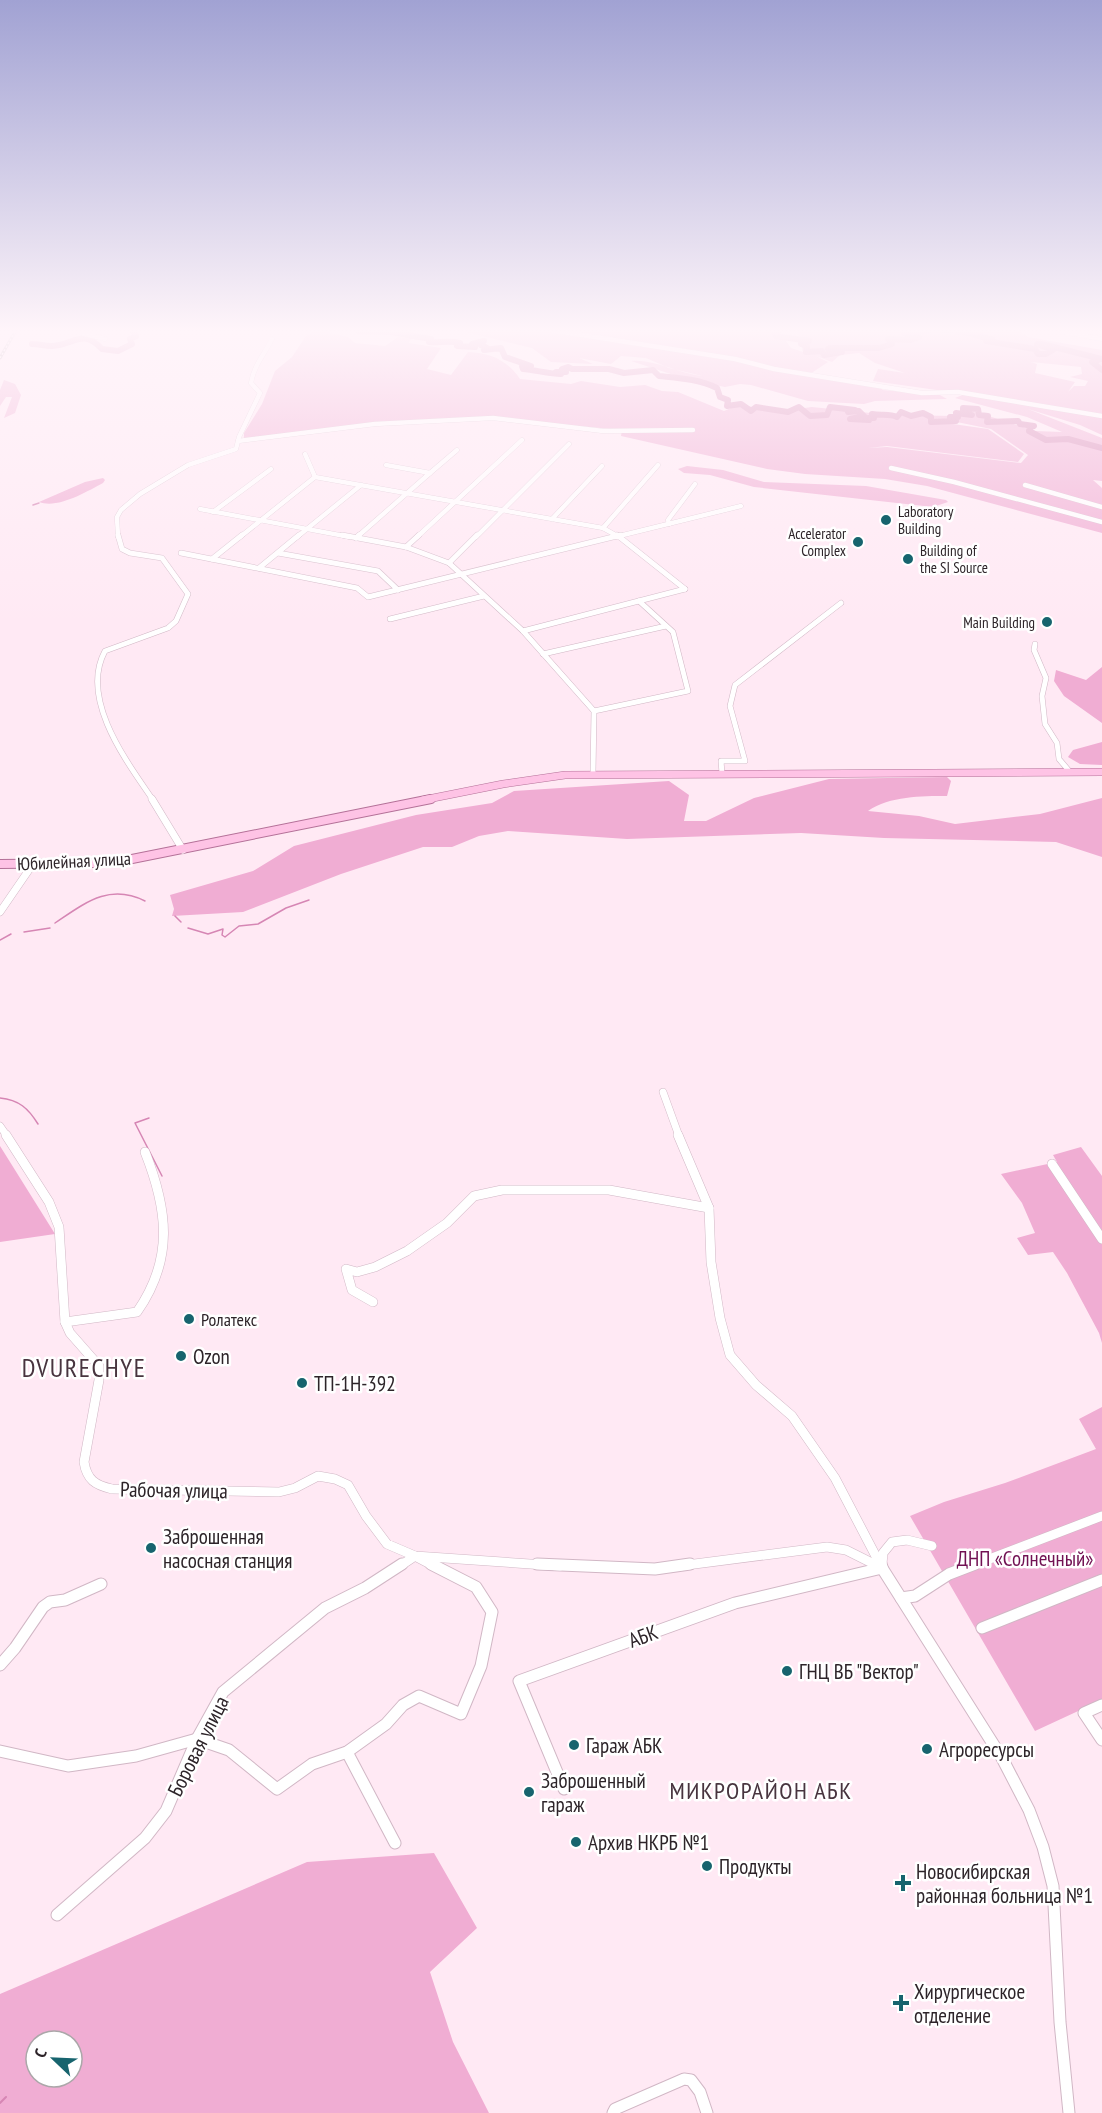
<svg xmlns="http://www.w3.org/2000/svg" width="1102" height="2113" font-family="'PT Sans Narrow',sans-serif">
<style>
.green{fill:#f0add3;fill-rule:evenodd}
.lines{fill:none;stroke-linecap:round;stroke-linejoin:round}
.stream-far1{stroke:#d686b4;stroke-width:1.5}
.stream{stroke:#d686b4;stroke-width:2}
.river{stroke:#d686b4;stroke-width:6}
.minor-far4-casing{stroke:#d1b7c5;stroke-width:5}
.minor-far3-casing{stroke:#d1b7c5;stroke-width:6}
.minor-far2-casing{stroke:#d1b7c5;stroke-width:8}
.minor-far1-casing{stroke:#d1b7c5;stroke-width:10}
.minor-casing{stroke:#d1b7c5;stroke-width:13}
.major-far1-casing{stroke:#b47198;stroke-width:8}
.major-casing{stroke:#b47198;stroke-width:10}
.minor-far4{stroke:#fff;stroke-width:4.5}
.minor-far3{stroke:#fff;stroke-width:5}
.minor-far2{stroke:#fff;stroke-width:7}
.minor-far1{stroke:#fff;stroke-width:9}
.minor{stroke:#fff;stroke-width:11}
.major-far1{stroke:#fec3e5;stroke-width:7}
.major{stroke:#fec3e5;stroke-width:8}
.rail-casing{stroke:#9a8a92;stroke-width:3}
.rail{stroke:#fff;stroke-width:1.5;stroke-dasharray:2;stroke-linecap:butt}
.poi-dot{fill:#17646e;stroke:#fff;stroke-width:2}
.labels{text-anchor:middle;dominant-baseline:central;stroke-width:5;stroke-linejoin:round;paint-order:stroke}
.far-poi-label{font-size:15px;fill:#2d2429;stroke:#fff;text-anchor:start}
.street-label{font-size:18px;fill:#2d2429;stroke:#fff}
.poi-label{font-size:18px;fill:#2d2429;stroke:#fff;text-anchor:start}
.near-poi-label{font-size:21px;fill:#2d2429;stroke:#fff;text-anchor:start}
.near-street-label{font-size:21px;fill:#2d2429;stroke:#fff}
.near-park-label{font-size:21px;fill:#711153;stroke:#fff}
.near-neighbourhood-label{font-size:24px;letter-spacing:1.5px;fill:#48343f;stroke:#fff}
.near-quarter-label{font-size:26px;letter-spacing:1.5px;fill:#48343f;stroke:#fff}
</style>
<rect width="100%" height="100%" fill="#ffe9f4"/>
<g class="green">
<path d="M317,330L348,337L355,343L385,346L398,337L411,338L409,343L441,348L427,369L451,375L468,352C491,353 507,360 520,379L571,384L581,381L620,387L645,385L662,391L678,392L724,411L738,405L782,411L812,407L890,415L957,416L973,411L1035,431L1062,432L1027,417L955,398L965,394L873,381L878,369L905,373L875,363L859,353L840,355L832,362L816,356L828,362L810,374L884,387L882,390L940,395L947,399L875,401L864,404L808,401L751,385L740,384L725,387L686,379L631,361C654,359 678,373 702,376L669,368L646,358L621,356L611,364L579,358L593,364L551,362L532,348L458,330H512L538,342L512,330H778L791,348L803,352L798,330H1018L1028,337L1102,350V435L1080,425L1028,409L1102,438V481L1093,480L1102,488V533L927,486L885,479L805,474L767,469L621,436L622,430L481,417L395,422L244,439V433L262,404L275,371L292,357L306,336ZM1031,362L1081,367L1082,374L1070,377L1088,381L1085,386H1074L1068,392L1075,382L1035,373L1037,364ZM947,420L991,429L1028,455L1021,463L887,447L868,448L887,446L1018,462L1024,454L988,429L939,422Z"/>
<path d="M4,380L15,384L21,395L15,413L4,418L12,397H6L0,406V390Z"/>
<path d="M687,466L723,470L764,482L866,486L946,500L948,502L933,507L754,487L710,475L684,473L678,469Z"/>
<path d="M103,478L105,480L103,483C86,492 58,509 39,502L85,482Z"/>
<path d="M1102,667V723L1064,696L1054,681L1056,670L1086,680Z"/>
<path d="M1102,742V765L1080,764L1068,757L1073,750Z"/>
<path d="M947,777L951,781L947,796C921,796 890,796 868,811L919,816L955,824L1040,814L1102,798V857L1056,842L884,838L801,833L627,839L508,831L479,836L452,847H423L341,874L243,912L172,916L174,909L170,895L253,871L294,846L416,815L492,803L514,791L669,781L689,795L684,821H706L754,798L829,779Z"/>
<path d="M0,1146L55,1234L0,1242Z"/>
<path d="M1081,1147L1102,1176V1343L1099,1333L1067,1273L1053,1252L1028,1255L1017,1238L1035,1233L1022,1203L1001,1174L1057,1162L1053,1155Z"/>
<path d="M1102,1407V1700L1035,1731L910,1516L944,1502L1005,1483L1096,1449L1079,1419Z"/>
<path d="M434,1853L477,1928L430,1972L453,2042L489,2113H0V1994L307,1862ZM36,2041H72V2077H36Z"/>
</g>
<g class="lines">
<g class="stream-far1">
<path d="M33,505L39,503"/>
<path d="M175,916L181,922"/>
<path d="M55,923C85,903 109,883 145,901"/>
<path d="M188,928L208,934L223,929L222,935L225,937L239,926L258,924L286,908L309,900"/>
<path d="M24,932L50,928"/>
<path d="M0,940L11,934"/>
<path d="M0,1098C19,1100 28,1108 38,1124"/>
<path d="M149,1118L135,1123L162,1176"/>
</g>
<path class="stream" d="M0,2103L6,2097"/>
<g class="river">
<path d="M370,330L358,331L391,332L431,339L429,342C440,343 449,340 460,343L457,346L475,347L472,344L484,341L481,345L487,348L484,350L501,348L505,357L531,366H522L523,369C535,370 550,374 561,374L556,372H566L562,369L568,367L572,369H609L624,373L653,370L659,376C678,378 699,379 717,388L720,397L728,400L727,406L741,404L751,411L756,407L788,412L799,407L810,416L827,415L830,407L855,410L848,412L859,411L864,416L850,419L869,420L868,418H874L872,414C881,416 889,413 897,417L901,412L911,416L923,413L931,417V422L956,421L950,417H958L956,413L972,415L963,412V408L978,409L979,415L988,416L987,422L1018,421L1020,424L1034,426L1030,427L1029,431L1046,440L1068,439L1102,448"/>
<path d="M780,330L774,332L776,336L809,341L801,344L807,346L806,352L822,351L824,355L842,352L828,349L830,348H879L892,344L888,339L911,340L919,337L904,333L930,330"/>
<path d="M943,330H951"/>
<path d="M958,330V332C969,331 980,337 992,339L986,341L1035,349L1038,354H1046L1053,350L1037,344H1042L1102,359"/>
<path d="M32,344C39,344 45,346 52,346C74,345 83,328 102,349L118,351L132,344L130,339L136,336L132,330"/>
<path d="M1097,361L1092,362L1102,370"/>
</g>
<g class="minor-far4-casing">
<g id="minor-far4">
<path d="M70,330L105,339"/>
<path d="M550,330L735,359L774,369L922,393L958,392L1102,416"/>
<path d="M1053,330L1102,339"/>
<path d="M238,441L375,424L493,418L603,431L693,430"/>
<path d="M305,454L315,477"/>
<path d="M891,468L954,482L1102,522"/>
<path d="M430,473L457,450"/>
<path d="M1025,485L1102,507"/>
<path d="M200,509L350,537"/>
<path d="M213,512L271,469"/>
<path d="M552,519L602,466"/>
<path d="M669,524L668,520L695,484"/>
<path d="M603,528L658,465"/>
<path d="M118,537L117,517L121,510L140,494L188,465L236,449L239,437L260,393L251,383C254,365 264,355 272,339"/>
<path d="M240,537L315,477L603,528L619,537"/>
<path d="M297,537L361,485"/>
<path d="M357,537L430,473L386,465"/>
<path d="M417,537L522,440"/>
<path d="M476,537L569,444"/>
<path d="M615,537L741,506"/>
</g>
</g>
<g class="minor-far3-casing">
<g id="minor-far3">
<path d="M118,535L122,549L130,553L162,558L188,594L176,621L168,628L105,651C79,699 127,762 153,800"/>
<path d="M342,535L406,547L449,563L523,631L594,711L593,773"/>
<path d="M617,535L685,589"/>
<path d="M356,538L359,535"/>
<path d="M406,547L419,535"/>
<path d="M181,553L357,588L368,597L621,535"/>
<path d="M278,553L378,571L398,590"/>
<path d="M212,559L242,535"/>
<path d="M449,563L477,535"/>
<path d="M259,568L299,535"/>
<path d="M390,619L484,596"/>
<path d="M523,631L685,589"/>
<path d="M1035,644L1034,650L1046,678L1042,696L1045,724L1057,743L1059,759L1070,772"/>
<path d="M543,654L666,626"/>
<path d="M594,711L688,691L673,632L639,601"/>
<path d="M722,773L721,761H745L730,706L735,685L841,603"/>
</g>
</g>
<g class="minor-far2-casing">
<g id="minor-far2">
<path d="M152,799L183,850"/>
<path d="M0,912L33,864"/>
<path d="M663,1092L679,1136"/>
<path d="M0,1126L7,1136"/>
</g>
</g>
<g class="minor-far1-casing">
<g id="minor-far1">
<path d="M6,1135L49,1202L59,1227L65,1322L70,1333L99,1366V1380L84,1462C87,1480 95,1485 112,1489L279,1492L295,1488L318,1476L335,1479L348,1485L366,1516L387,1544L415,1556L560,1566"/>
<path d="M678,1135L709,1208L711,1262L720,1318L730,1355L756,1385L792,1416L835,1478L881,1566"/>
<path d="M1052,1164L1102,1239"/>
<path d="M373,1302L352,1290L346,1269L357,1272L375,1267L407,1251L447,1223L474,1196L502,1190H609L709,1208"/>
<path d="M65,1322L137,1312C174,1259 168,1210 145,1152"/>
<path d="M882,1564L883,1553L892,1542L907,1540L932,1546"/>
<path d="M400,1566L415,1556L434,1566"/>
<path d="M679,1566L827,1547L846,1550L878,1566"/>
<path d="M971,1566L1102,1516"/>
</g>
</g>
<g class="minor-casing">
<g id="minor">
<path d="M537,1564L655,1569L690,1564"/>
<path d="M876,1564L882,1568L1002,1758L1029,1810L1043,1847L1053,1886L1060,2022L1069,2113"/>
<path d="M881,1564L882,1567"/>
<path d="M901,1598L915,1596L949,1574L975,1564"/>
<path d="M982,1628L1102,1580"/>
<path d="M0,1665L15,1648L43,1607L50,1602L65,1600L101,1584"/>
<path d="M1102,1705L1084,1713L1102,1740"/>
<path d="M197,1739L229,1750L277,1789L312,1764L347,1752L386,1724L403,1705L419,1696L461,1714L481,1666L492,1612L476,1587L431,1564"/>
<path d="M197,1739L223,1692L325,1608L365,1588L402,1564"/>
<path d="M0,1751L68,1766L136,1756L197,1739"/>
<path d="M347,1752L395,1843"/>
<path d="M564,1789L519,1681L735,1603L882,1568"/>
<path d="M57,1915L145,1838L166,1811L197,1739"/>
<path d="M613,2113L615,2109L684,2079L691,2080L700,2092L707,2113"/>
</g>
</g>
<g class="major-far1-casing">
<path id="major-far1" d="M423,800L503,784L565,775L1102,772"/>
</g>
<g class="major-casing">
<path id="major" d="M0,864L95,863L127,860L431,799"/>
</g>
<use href="#minor-far4" class="minor-far4"/>
<use href="#minor-far3" class="minor-far3"/>
<use href="#minor-far2" class="minor-far2"/>
<use href="#minor-far1" class="minor-far1"/>
<use href="#minor" class="minor"/>
<use href="#major-far1" class="major-far1"/>
<use href="#major" class="major"/>
<g class="rail-casing">
<path id="rail" d="M0,358L16,330"/>
</g>
<use href="#rail" class="rail"/>
</g>
<linearGradient id="sky" x2="0" y2="1"><stop stop-color="#a1a2d3"/><stop offset="0.53" stop-color="#fff5fa"/><stop offset="1" stop-color="#fff5fa" stop-opacity="0"/></linearGradient>
<rect width="1102" height="625" fill="url(#sky)"/>
<g class="poi-dot">
<circle cx="886" cy="520" r="6"/>
<circle cx="858" cy="542" r="6"/>
<circle cx="908" cy="559" r="6"/>
<circle cx="1047" cy="622" r="6"/>
<circle cx="189" cy="1319" r="6"/>
<circle cx="181" cy="1356" r="6"/>
<circle cx="302" cy="1383" r="6"/>
<circle cx="151" cy="1548" r="6"/>
<circle cx="787" cy="1671" r="6"/>
<circle cx="574" cy="1745" r="6"/>
<circle cx="927" cy="1749" r="6"/>
<circle cx="529" cy="1792" r="6"/>
<circle cx="576" cy="1842" r="6"/>
<circle cx="707" cy="1866" r="6"/>
<path d="M900 1874h6v6h6v6h-6v6h-6v-6h-6v-6h6z"/>
<path d="M898 1994h6v6h6v6h-6v6h-6v-6h-6v-6h6z"/>
</g>
<g class="labels">
<g class="far-poi-label">
<text x="898" y="511">Laboratory<tspan x="898" dy="17">Building</tspan></text>
<text x="846" y="533" text-anchor="end">Accelerator<tspan x="846" dy="17">Complex</tspan></text>
<text x="920" y="550">Building of<tspan x="920" dy="17">the SI Source</tspan></text>
<text x="1035" y="622" text-anchor="end">Main Building</text>
</g>
<g class="street-label">
<text transform="translate(74 861) rotate(-3)">Юбилейная улица</text>
</g>
<g class="poi-label">
<text x="201" y="1319">Ролатекс</text>
</g>
<g class="near-poi-label">
<text x="193" y="1356">Ozon</text>
<text x="314" y="1383">ТП-1Н-392</text>
<text x="163" y="1536">Заброшенная<tspan x="163" dy="24">насосная станция</tspan></text>
<text x="799" y="1671">ГНЦ ВБ "Вектор"</text>
<text x="586" y="1745">Гараж АБК</text>
<text x="939" y="1749">Агроресурсы</text>
<text x="541" y="1780">Заброшенный<tspan x="541" dy="24">гараж</tspan></text>
<text x="588" y="1842">Архив НКРБ №1</text>
<text x="719" y="1866">Продукты</text>
<text x="916" y="1871">Новосибирская<tspan x="916" dy="24">районная больница №1</tspan></text>
<text x="914" y="1991">Хирургическое<tspan x="914" dy="24">отделение</tspan></text>
</g>
<g class="near-street-label">
<text transform="translate(174 1490) rotate(1)">Рабочая улица</text>
<text transform="translate(643 1636) rotate(-20)">АБК</text>
<text transform="translate(198 1746) rotate(-63)">Боровая улица</text>
</g>
<g class="near-park-label">
<text x="1025" y="1558">ДНП «Солнечный»</text>
</g>
<g class="near-neighbourhood-label">
<text x="761" y="1790">МИКРОРАЙОН АБК</text>
</g>
<g class="near-quarter-label">
<text x="84" y="1367">DVURECHYE</text>
</g>
</g>
<g transform="translate(54 2059) rotate(293)"><circle r="28" fill="#ffffff" stroke="#aba7a9" stroke-width="1.5"/>
<path d="M0-4.5L10 22L0 15L-10 22Z" fill="#17646e"/>
<text y="-9" font-size="16" font-weight="bold" text-anchor="middle" fill="#2d2429">С</text>
</g>
</svg>
